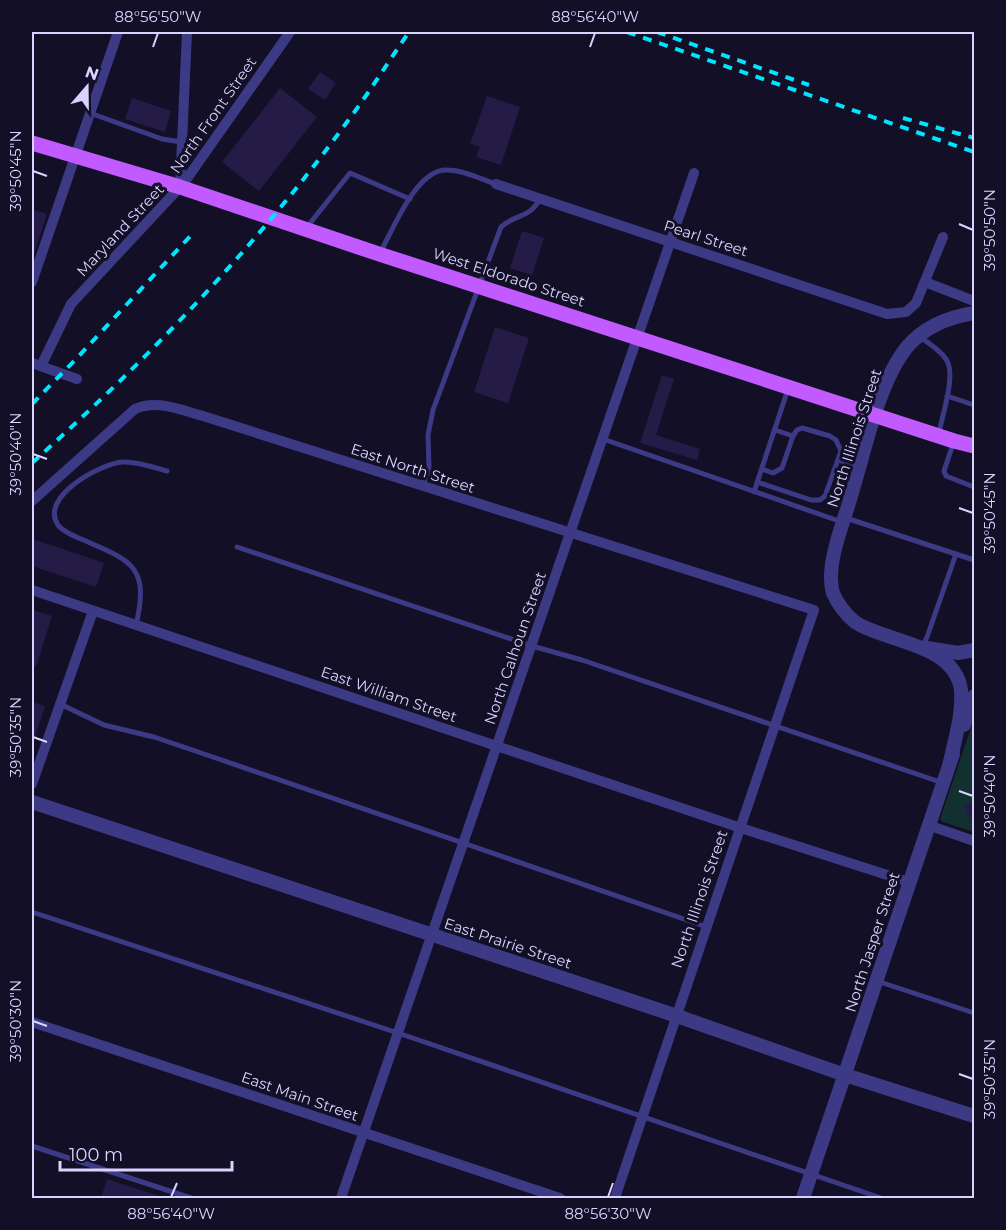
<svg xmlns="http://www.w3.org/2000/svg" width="1006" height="1230" font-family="Montserrat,sans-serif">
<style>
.green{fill:#12302f}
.building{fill:#241b47}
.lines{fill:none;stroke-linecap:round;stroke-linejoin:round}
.service{stroke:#3d3a85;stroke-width:5}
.minor{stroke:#3d3a85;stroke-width:10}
.tertiary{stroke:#3d3a85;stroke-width:14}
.primary{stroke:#c25bff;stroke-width:15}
.rail{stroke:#00e5ff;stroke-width:4;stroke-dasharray:9 8;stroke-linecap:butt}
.ticks{fill:none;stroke:#d9d4ff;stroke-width:2}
.labels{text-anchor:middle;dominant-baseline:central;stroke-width:6;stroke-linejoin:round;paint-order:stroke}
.street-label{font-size:15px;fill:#d9d4ff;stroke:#130f26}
.neatline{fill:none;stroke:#d9d4ff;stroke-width:2}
.ticks-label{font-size:15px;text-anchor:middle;fill:#d9d4ff}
</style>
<rect width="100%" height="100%" fill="#130f26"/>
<path class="green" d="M974,719V832L943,822L940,819Z"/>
<g class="building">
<path d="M320,72L336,83L325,100L308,89Z"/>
<path d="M280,88L317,117L259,191L222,162Z"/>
<path d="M487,96L520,107L501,165L476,157L480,147L470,144Z"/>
<path d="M132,98L171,111L165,132L125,119Z"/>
<path d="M32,209L47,214L32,260Z"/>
<path d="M522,231L544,238L532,275L510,268Z"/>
<path d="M495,327L529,338L508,403L474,392Z"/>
<path d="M662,375L674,379L656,435L700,449L697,460L640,443Z"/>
<path d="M33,539L104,563L96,587L32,566Z"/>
<path d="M33,610L52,616L36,667L32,665V616Z"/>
<path d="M32,702L45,706L32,746Z"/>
<path d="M974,801V816L969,818L964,805Z"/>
<path d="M107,1179L165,1198H101Z"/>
</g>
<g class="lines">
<g class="service">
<path d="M90,113L162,139L182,142"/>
<path d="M307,227L350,173L410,199"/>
<path d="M380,253C393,230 416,169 447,170C463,170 481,179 496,184"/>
<path d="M920,337C929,343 940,350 946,359C957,374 942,415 939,433"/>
<path d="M947,396L974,405"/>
<path d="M603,439L842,522"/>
<path d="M953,444L944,471L946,476L974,487"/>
<path d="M838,460L858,467"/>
<path d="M762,469L773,473L782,468L793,436L775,430"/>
<path d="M757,482L811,500H820L825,496L841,451L836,440L830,436L802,428L797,430L793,436"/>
<path d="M423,486L429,467L428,435L433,410L501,227C515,214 529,219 540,199"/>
<path d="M754,492L788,389"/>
<path d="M846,518L974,560"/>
<path d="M237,547L532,646L582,660L943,783"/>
<path d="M136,625C150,565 131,561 81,539C74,536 63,532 58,525C39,497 100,464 122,462C136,461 153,467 167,471"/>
<path d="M922,647L927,637L956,554"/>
<path d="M60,704L104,725L154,737L213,757L707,927"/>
<path d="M32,912L398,1033L881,1198"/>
<path d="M877,981L974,1013"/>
<path d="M32,1146L191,1198"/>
</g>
<g class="minor">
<path d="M496,184L887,314L906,312L916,303L943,237"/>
<path d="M181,187L290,32"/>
<path d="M32,282L118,32"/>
<path d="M925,282L974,301"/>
<path d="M32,363L77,379"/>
<path d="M41,366L71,304L180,187L187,32"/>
<path d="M32,501L135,409C157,399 181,410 203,416L814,610L615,1198"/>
<path d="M32,590L741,828L909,882"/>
<path d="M32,784L93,611"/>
<path d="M928,825L974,841"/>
<path d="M32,1022L560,1198"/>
<path d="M341,1198L694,173"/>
</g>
<g class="tertiary">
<path d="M927,648L958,653L974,650"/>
<path d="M964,725L974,696"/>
<path d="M950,762C955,739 963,714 961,690C955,643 884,642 855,622C846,615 837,603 833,593C831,587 831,581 831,575C832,549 844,521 851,496C865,451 878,383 907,347C924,327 949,317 974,313"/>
<path d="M32,802L677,1016L845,1075L974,1116"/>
<path d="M803,1198L953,754"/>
</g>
<path class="primary" d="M32,143L180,187L379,254L954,441L974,446"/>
<g class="rail">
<path d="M627,32L974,152"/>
<path d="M657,32L809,85"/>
<path d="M903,118L974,138"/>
<path d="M32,404L77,358L195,231"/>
<path d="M32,463C147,360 255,248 347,122C369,93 388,62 409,32"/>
</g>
</g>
<path class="ticks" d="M153,47L158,33M590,47L595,33M33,171L47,176M959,224L973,230M33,454L47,459M959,508L973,513M33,737L47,742M959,791L973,796M33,1021L47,1026M959,1074L973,1079M171,1197L177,1183M608,1197L613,1183"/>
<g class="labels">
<g class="street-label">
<text transform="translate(213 115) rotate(-55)">North Front Street</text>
<text transform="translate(120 230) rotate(-47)">Maryland Street</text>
<text transform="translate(706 238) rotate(18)">Pearl Street</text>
<text transform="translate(509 277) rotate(18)">West Eldorado Street</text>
<text transform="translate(854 438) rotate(-72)">North Illinois Street</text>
<text transform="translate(413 468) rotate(18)">East North Street</text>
<text transform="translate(515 648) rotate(-71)">North Calhoun Street</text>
<text transform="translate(389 694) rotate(19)">East William Street</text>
<text transform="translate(699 899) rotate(-71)">North Illinois Street</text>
<text transform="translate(872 942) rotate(-72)">North Jasper Street</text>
<text transform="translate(508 943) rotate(18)">East Prairie Street</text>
<text transform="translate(300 1096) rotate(19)">East Main Street</text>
</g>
</g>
<rect width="1006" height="1230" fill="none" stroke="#130f26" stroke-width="66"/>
<g transform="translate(87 87) rotate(20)" stroke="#130f26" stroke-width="4.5" paint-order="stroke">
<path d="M0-4.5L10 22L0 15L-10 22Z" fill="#d9d4ff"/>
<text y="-9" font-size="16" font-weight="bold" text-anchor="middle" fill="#d9d4ff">N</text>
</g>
<path d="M60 1161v9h172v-9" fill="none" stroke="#d9d4ff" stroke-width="3"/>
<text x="69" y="1161" font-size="18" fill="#d9d4ff" stroke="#130f26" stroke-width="4.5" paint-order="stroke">100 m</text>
<rect x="33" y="33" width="940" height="1164" class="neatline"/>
<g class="ticks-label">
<text x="158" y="22">88°56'50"W</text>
<text x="595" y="22">88°56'40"W</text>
<text transform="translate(16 171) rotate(-90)" y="5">39°50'45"N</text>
<text transform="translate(990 230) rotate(-90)" y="5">39°50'50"N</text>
<text transform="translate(16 454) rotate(-90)" y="5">39°50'40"N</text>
<text transform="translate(990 513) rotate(-90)" y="5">39°50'45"N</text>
<text transform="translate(16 737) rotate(-90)" y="5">39°50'35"N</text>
<text transform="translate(990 796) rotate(-90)" y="5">39°50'40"N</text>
<text transform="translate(16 1021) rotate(-90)" y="5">39°50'30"N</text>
<text transform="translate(990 1079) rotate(-90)" y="5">39°50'35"N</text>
<text x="171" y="1219">88°56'40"W</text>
<text x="608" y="1219">88°56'30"W</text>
</g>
</svg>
